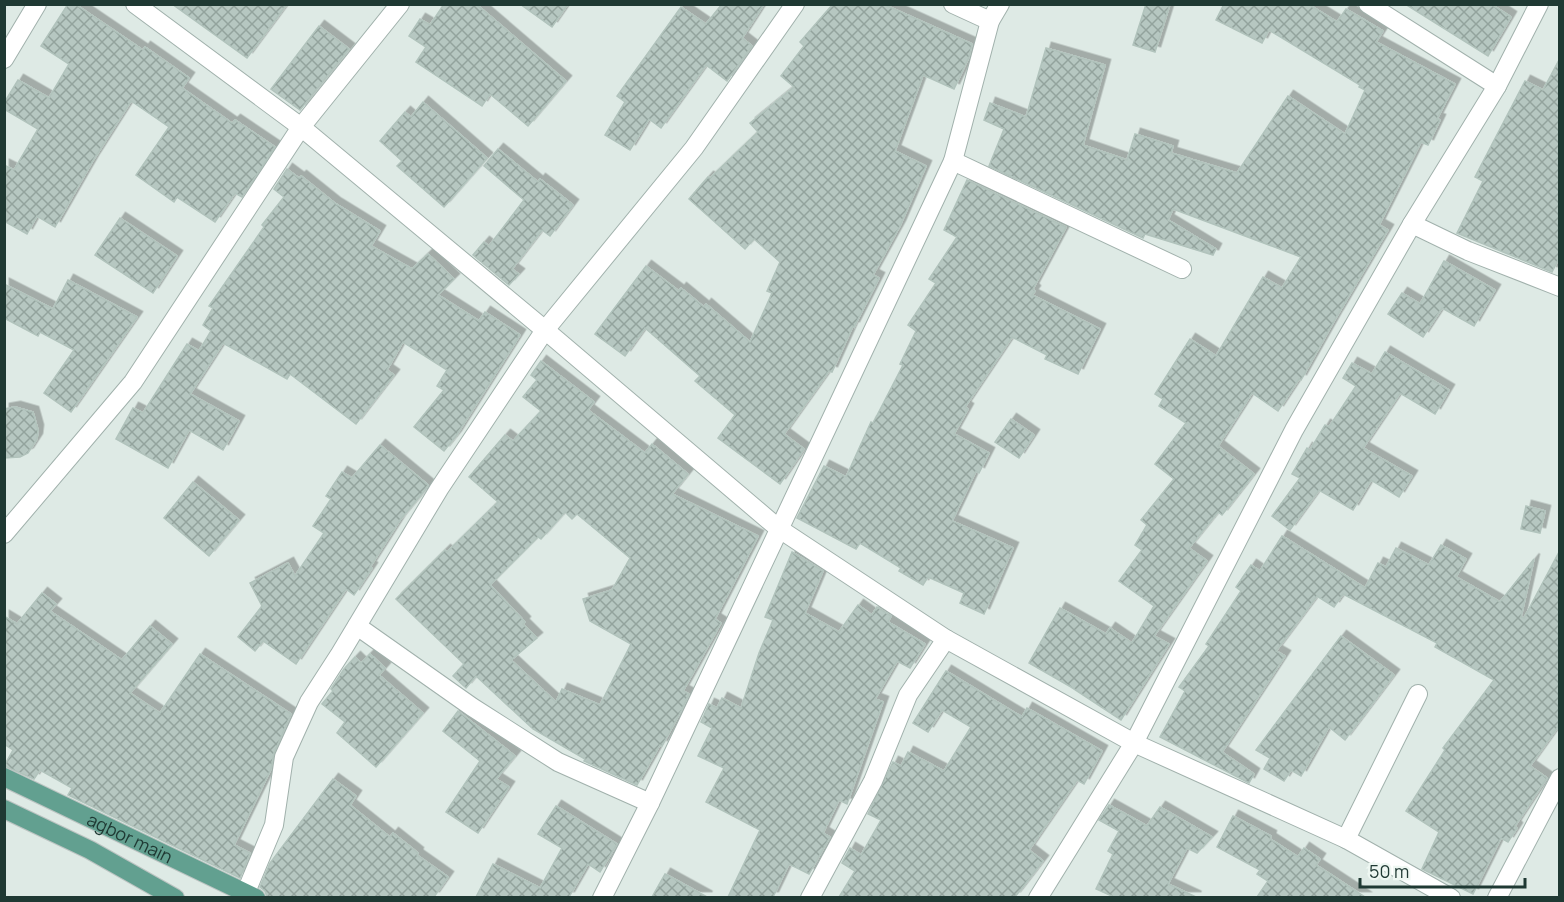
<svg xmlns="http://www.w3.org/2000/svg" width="1564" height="902" font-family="Manrope,sans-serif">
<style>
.building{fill:url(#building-cross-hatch);stroke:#b1c3bc;stroke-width:1.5;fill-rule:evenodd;filter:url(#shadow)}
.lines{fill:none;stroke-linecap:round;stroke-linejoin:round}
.minor-casing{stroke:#a1b1ac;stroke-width:20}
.major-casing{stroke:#bcc4c2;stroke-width:20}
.minor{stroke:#fff;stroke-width:18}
.major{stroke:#62a090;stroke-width:18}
.labels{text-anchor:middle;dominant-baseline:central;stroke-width:6;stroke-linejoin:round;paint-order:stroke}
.street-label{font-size:18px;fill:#1f3933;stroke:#eef7f2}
</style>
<defs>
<pattern id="building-cross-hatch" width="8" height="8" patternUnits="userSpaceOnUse" patternTransform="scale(1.5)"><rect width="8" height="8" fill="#b6c7c1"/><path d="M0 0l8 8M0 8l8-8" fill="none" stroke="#93a39d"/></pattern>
<filter id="shadow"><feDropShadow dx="5.5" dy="-5.5" stdDeviation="0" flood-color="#0004"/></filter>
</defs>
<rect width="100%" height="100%" fill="#deeae5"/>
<g class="building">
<path d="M68,4H75L143,50L145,47L189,78L182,88L232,123L235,120L275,147L242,197L235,193L215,222L177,197L174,202L136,175L169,127L131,101L94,159L55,227L37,216L27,234L4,221V165L14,170L38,129L4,109V103L18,80L49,98L69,64L41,46Z"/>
<path d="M172,4H287L247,58Z"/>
<path d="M444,4H476L566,81L528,126L490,94L482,106L416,62L426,47L409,36L420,19L430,25Z"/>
<path d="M520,4H568L552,27Z"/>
<path d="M722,4H764L742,38L752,46L727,81L706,65L661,128L649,119L630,150L605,135L625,102L617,96L681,7L706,24Z"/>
<path d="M833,4H883L972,44L969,57L954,89L923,75L895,151L926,166L900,226L873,275L879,278L854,327L853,326L832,372L829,371L784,434L804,449L780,484L718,438L735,415L695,381L700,376L645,328L625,356L595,334L646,266L679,291L681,288L704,307L706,304L750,342L772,293L767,291L780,262L754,239L745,249L689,199L708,177L710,178L758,132L750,123L794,87L781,76L804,46L800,42Z"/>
<path d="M1146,4H1170L1155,52L1133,45Z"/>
<path d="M1224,4H1308L1337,22L1346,9L1383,31L1376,42L1455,84L1437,119L1440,120L1428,145L1421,142L1379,225L1388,230L1337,316L1301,380L1299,379L1278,411L1252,393L1218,446L1254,474L1222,515L1218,512L1189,548L1207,561L1154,636L1169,644L1121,720L1071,687L1029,663L1060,608L1106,634L1110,628L1132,643L1154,606L1119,581L1142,550L1135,545L1147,525L1141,520L1174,479L1155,464L1186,423L1159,406L1163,399L1155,394L1190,339L1216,356L1263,277L1282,288L1301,257L1173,209L1168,220L1216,249L1213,255L1145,234L1143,238L989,166L1004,129L984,120L990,103L1026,117L1046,48L1105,65L1083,145L1127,160L1135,134L1173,146L1171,153L1237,173L1288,96L1345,134L1365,90L1359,87L1360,85L1269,30L1262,43L1216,20Z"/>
<path d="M1405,4H1491L1511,17L1488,56Z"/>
<path d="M319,26L349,49L300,110L271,89Z"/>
<path d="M1560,58V256L1552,272L1457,233L1483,181L1475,177L1525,81L1543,90Z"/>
<path d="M423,102L487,158L444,207L397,166L402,161L380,141L405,112L411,117Z"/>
<path d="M498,149L538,182L540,179L573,205L550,236L542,230L512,269L519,274L509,285L473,255L484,242L489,246L524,200L484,166Z"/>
<path d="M287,169L299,178L301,176L336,204L380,231L371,246L412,269L428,254L454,279L438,295L479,321L485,312L520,335L456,436L444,451L414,427L444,390L437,386L447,370L403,342L387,370L394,375L356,424L290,374L287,379L223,343L190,394L239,421L223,450L189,430L168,468L116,439L133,408L143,413L187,344L199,351L211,331L203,325L213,308L209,306L264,227L262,225L284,197L274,189Z"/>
<path d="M967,180L1066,227L1033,289L1035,291L1032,295L1100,329L1078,374L1045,359L1047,355L1012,337L965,407L968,409L954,434L989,453L979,473L976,471L952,521L1013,548L984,614L960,603L964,593L928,577L923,585L899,571L901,568L860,543L856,549L797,518L824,466L846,477L871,422L873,423L903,365L900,364L916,331L908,325L936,283L929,279L957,237L944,230Z"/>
<path d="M120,218L177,256L153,293L95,255Z"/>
<path d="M1444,261L1495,290L1474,326L1442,308L1423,337L1388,314L1402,293L1420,304Z"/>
<path d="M68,280L137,317L71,412L44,393L74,350L40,332L38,336L4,318V284L53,309Z"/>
<path d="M1385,352L1449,390L1435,414L1400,393L1363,448L1412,476L1399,497L1371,480L1353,510L1319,490L1290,530L1272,516L1300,478L1292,474L1307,448L1310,450L1325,425L1329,427L1356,386L1343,378L1352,363L1372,374Z"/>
<path d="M541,361L594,402L588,410L645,453L652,444L688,474L672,494L758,536L715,619L721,623L683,691L689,694L681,711L662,746L660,745L637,785L584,761L585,759L533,729L476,676L466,688L453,676L464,664L396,599L445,550L447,552L498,502L469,477L505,435L513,441L541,411L523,397L537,380L531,375ZM565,512L572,519L577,514L630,558L612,590L583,599L590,621L631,644L600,705L562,689L556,702L511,660L537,638L523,624L525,622L490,585L538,537L541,539Z"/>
<path d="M15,407L33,412L38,430L37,439L28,453L20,457L4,458V409Z"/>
<path d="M1011,419L1034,435L1019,458L995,442Z"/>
<path d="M380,445L428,485L425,490L400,520L370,567L372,568L354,595L346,589L296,664L263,641L255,651L238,637L262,606L250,583L288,563L295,576L324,533L313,526L331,499L326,496L342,472L352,478Z"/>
<path d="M193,482L239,520L209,556L164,518Z"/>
<path d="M1526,506L1545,511L1540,533L1521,529Z"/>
<path d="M1282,536L1365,588L1378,563L1386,567L1396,548L1429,565L1441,545L1466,559L1456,577L1500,602L1534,559L1521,617L1524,618L1560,550V724L1530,766L1547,778L1515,826L1517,828L1508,842L1501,838L1473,894L1422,869L1439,832L1406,811L1445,750L1443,748L1494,680L1435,647L1437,643L1343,594L1334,607L1317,596L1276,651L1285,656L1222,752L1254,774L1249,783L1160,737L1185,691L1179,687L1209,646L1206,644L1241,591L1236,587L1251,565L1260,571Z"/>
<path d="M792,552L823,571L805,613L839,632L858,605L872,615L877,607L891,616L888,622L925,644L910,668L897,661L875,699L883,702L847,804L839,800L823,833L830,837L809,874L789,864L773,897H728L760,830L706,802L724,768L698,756L712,728L701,722L709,704L717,708L722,698L741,708L759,653L773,620L765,617Z"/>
<path d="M42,593L56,604L50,611L122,660L150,626L172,644L130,693L160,713L200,654L291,714L274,753L271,769L234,845L250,853L240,878L68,795L72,788L40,770L34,779L4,766L13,750L4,744V616L17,624Z"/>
<path d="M1341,636L1394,675L1345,740L1329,727L1301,776L1291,770L1284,781L1264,769L1270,758L1256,750Z"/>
<path d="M370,654L385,668L379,675L423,713L376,767L337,733L345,722L322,704L333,691L331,689L344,669L355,657L361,663Z"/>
<path d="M946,671L1022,717L1027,708L1102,751L1084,784L1077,780L1029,850L1043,861L1015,897H839L855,871L842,863L850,848L861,855L881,820L868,814L893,762L901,766L908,752L944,771L971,727L942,710L928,732L913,723Z"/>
<path d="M458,711L515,756L496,779L509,787L478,833L446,812L480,761L443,731Z"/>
<path d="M333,779L356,796L350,805L390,837L393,833L418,853L417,855L448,877L434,897H267L265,891L260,887L270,863Z"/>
<path d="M1109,805L1147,826L1160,807L1212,837L1197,853L1187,848L1168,884L1196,897H1114L1096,889L1113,854L1108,851L1119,831L1099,820Z"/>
<path d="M556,806L617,844L600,872L588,864L569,897H476L493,864L540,888L562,848L538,834Z"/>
<path d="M1233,816L1271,836L1270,839L1298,857L1304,848L1320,859L1316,865L1365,897H1257L1268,881L1257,874L1260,870L1217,847Z"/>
<path d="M665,874L707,897H652Z"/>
</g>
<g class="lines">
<g class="minor-casing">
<g id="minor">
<path d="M135,4L301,127L545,330L778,528L946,639L1134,743L1346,839L1451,898"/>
<path d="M953,4L990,21"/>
<path d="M1368,4L1497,86"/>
<path d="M4,59L37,4"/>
<path d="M953,161L1182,269"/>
<path d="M1412,224L1468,251L1560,287"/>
<path d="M4,534L133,382L301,127L400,4"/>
<path d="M357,626L472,707L558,762L650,803"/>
<path d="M1346,839L1418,694"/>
<path d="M246,892L274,825L284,757L309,702L340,654L439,489L545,330L694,148L795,4"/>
<path d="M602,898L650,803L953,161L990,21L1000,4"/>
<path d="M810,898L873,781L908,695L946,639"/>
<path d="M1038,898L1134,743L1294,430L1412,224L1497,86L1539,4"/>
<path d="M1497,898L1560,778"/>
</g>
</g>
<g class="major-casing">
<g id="major">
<path id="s1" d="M4,777L256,898"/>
<path d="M4,809L90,850L175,898"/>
</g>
</g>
<use href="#minor" class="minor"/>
<use href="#major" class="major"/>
</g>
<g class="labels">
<g class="street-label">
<text stroke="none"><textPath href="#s1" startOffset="140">agbor main</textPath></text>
</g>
</g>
<rect width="1564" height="902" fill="none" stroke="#1f3933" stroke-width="12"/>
<path d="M1360 878v9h165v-9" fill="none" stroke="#1f3933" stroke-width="3"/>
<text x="1369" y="878" font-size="18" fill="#1f3933" stroke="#eef7f2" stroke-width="4.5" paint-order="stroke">50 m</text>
</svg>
